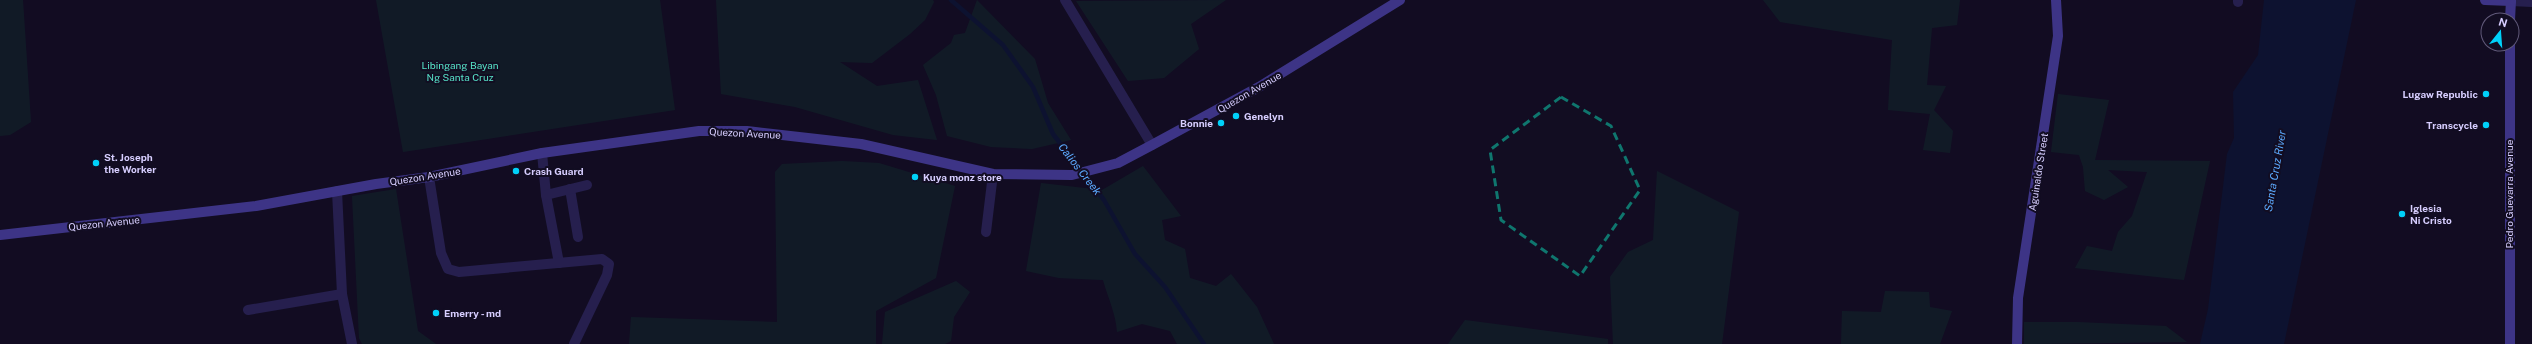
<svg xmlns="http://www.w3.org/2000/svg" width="2532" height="344" font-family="'Public Sans',sans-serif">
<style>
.green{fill:#102c2c}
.water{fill:#081940}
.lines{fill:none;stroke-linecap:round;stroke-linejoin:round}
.stream{stroke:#081940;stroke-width:4.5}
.street{stroke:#3e3683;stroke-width:10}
.secondary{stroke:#7265ff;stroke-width:10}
.marked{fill:none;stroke:#0f766e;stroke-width:3;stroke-dasharray:8 5;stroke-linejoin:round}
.poi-dot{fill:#00d1f9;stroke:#120d22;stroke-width:1.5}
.labels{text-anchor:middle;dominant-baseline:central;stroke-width:4;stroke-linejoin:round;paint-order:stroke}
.park-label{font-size:10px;fill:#57e3c8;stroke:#120d22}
.street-label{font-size:10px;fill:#d7ceff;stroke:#120d22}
.poi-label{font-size:10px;font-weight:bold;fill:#d7ceff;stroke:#120d22;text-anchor:start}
.water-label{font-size:11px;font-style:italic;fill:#5caaff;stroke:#120d22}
</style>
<rect width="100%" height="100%" fill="#120d22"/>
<g class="green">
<path d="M0,0H23L31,122L10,135L0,136Z"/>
<path d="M376,0H660L675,110L403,152Z"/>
<path d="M716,0H933L934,2L925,20L910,34L872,63L840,62L877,86L918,80L937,140L893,135L795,107L721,94Z"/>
<path d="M977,0L1035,59L1048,103L1071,140L1032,149L991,147L947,136L936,95L923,65L951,43L954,35L965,33Z"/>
<path d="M1226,0L1191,24L1199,49L1164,78L1128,81L1076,1Z"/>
<path d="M1763,0H1960L1957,25L1932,28L1927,85L1946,86L1934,110L1953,131L1950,153L1923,150L1930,114L1888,110L1892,40L1780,22Z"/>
<path d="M2058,94L2109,100L2095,160L2210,161L2184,280L2075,268L2087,246L2112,251L2118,232L2132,216L2147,172L2108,170L2128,187L2104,200L2085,191L2083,167L2079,155L2051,152Z"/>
<path d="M842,161L879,163L955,186L936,278L876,311V344H629L631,317L777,322L775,172L782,164Z"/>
<path d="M1143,166L1181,216L1162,220L1165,240L1185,249L1190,278L1216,286L1231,274L1257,307L1274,344H1177L1170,331L1142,324L1117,332C1116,314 1108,298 1103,280L1059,278L1026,271L1041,183L1102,190Z"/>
<path d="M1657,171L1739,212L1722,344H1613L1610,277L1628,252L1653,240Z"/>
<path d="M396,189L418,331L436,344H362L359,338L352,196Z"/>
<path d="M956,281L970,292L954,317L951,341L945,344H882L885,312Z"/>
<path d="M1885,291L1929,292L1930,307L1952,311L1940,344H1841L1842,311L1881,312Z"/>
<path d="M1465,320L1608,339V344H1448Z"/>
<path d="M2024,322H2077L2166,326L2187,342L2024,344Z"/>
</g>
<path class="water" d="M2264,0H2356L2284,344H2200L2208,309L2227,154L2234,138L2233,92L2258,55Z"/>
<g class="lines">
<path class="stream" d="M951,0L1003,45L1033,87L1053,134L1104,200L1135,254L1165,287L1204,344"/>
<g class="street">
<path d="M1065,0L1152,145"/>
<path d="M2511,1L2532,2"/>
<path d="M2238,2V0"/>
<path d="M542,153L546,195L559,263"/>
<path d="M429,177L441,253L448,269L459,272L602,259L609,264L607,275L574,344"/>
<path d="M570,189L578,237"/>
<path d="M337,191L342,294L352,344"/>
<path d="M546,195L587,185"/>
<path d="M986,232L993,174"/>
<path d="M248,310L342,294"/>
</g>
<g class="secondary">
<path d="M2485,0L2511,1"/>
<path d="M2510,20L2511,0"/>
<path d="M2510,44V344"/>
<path d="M0,235L256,206L376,184L429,177L542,153L699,131H747L861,144L993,174L1072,175L1118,163L1152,145L1259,87L1400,0"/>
<path d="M2017,344L2018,298L2058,36L2056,0"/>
</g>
</g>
<path d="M0 0H2532V344H0ZM1561,97L1611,126L1640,190L1580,276L1501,220L1490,150Z" fill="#120d22" fill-opacity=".55" fill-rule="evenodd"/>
<path class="marked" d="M1561,97L1611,126L1640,190L1580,276L1501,220L1490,150Z"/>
<g class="poi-dot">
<circle cx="2486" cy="94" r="4"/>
<circle cx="1236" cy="116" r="4"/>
<circle cx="1221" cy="123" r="4"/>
<circle cx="2486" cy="125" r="4"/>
<circle cx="96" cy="163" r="4"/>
<circle cx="516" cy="171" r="4"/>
<circle cx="915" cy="177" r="4"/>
<circle cx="2402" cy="214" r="4"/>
<circle cx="436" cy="313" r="4"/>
</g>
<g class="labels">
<g class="park-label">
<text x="460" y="65">Libingang Bayan<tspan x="460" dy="12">Ng Santa Cruz</tspan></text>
</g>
<g class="street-label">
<text transform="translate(1249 92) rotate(-30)">Quezon Avenue</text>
<text transform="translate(745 133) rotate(3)">Quezon Avenue</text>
<text transform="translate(2038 172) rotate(-81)">Aguinaldo Street</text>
<text transform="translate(425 176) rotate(-9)">Quezon Avenue</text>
<text transform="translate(2509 194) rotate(-90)">Pedro Guevarra Avenue</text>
<text transform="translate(104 223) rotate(-6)">Quezon Avenue</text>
</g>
<g class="poi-label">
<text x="2478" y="94" text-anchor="end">Lugaw Republic</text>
<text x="1244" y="116">Genelyn</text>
<text x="1213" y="123" text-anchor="end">Bonnie</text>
<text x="2478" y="125" text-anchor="end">Transcycle</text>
<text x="104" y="157">St. Joseph<tspan x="104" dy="12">the Worker</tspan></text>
<text x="524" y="171">Crash Guard</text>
<text x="923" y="177">Kuya monz store</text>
<text x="2410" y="208">Iglesia<tspan x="2410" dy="12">Ni Cristo</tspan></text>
<text x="444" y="313">Emerry - md</text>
</g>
<g class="water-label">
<text transform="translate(1080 169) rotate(52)">Calios Creek</text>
<text transform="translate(2275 171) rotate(-80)">Santa Cruz River</text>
</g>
</g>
<g transform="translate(2500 32) rotate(17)"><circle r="19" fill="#120d22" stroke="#615a7a"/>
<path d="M0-3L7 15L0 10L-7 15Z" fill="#00d1f9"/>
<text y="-6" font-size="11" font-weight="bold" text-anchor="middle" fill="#d7ceff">N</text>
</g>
</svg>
